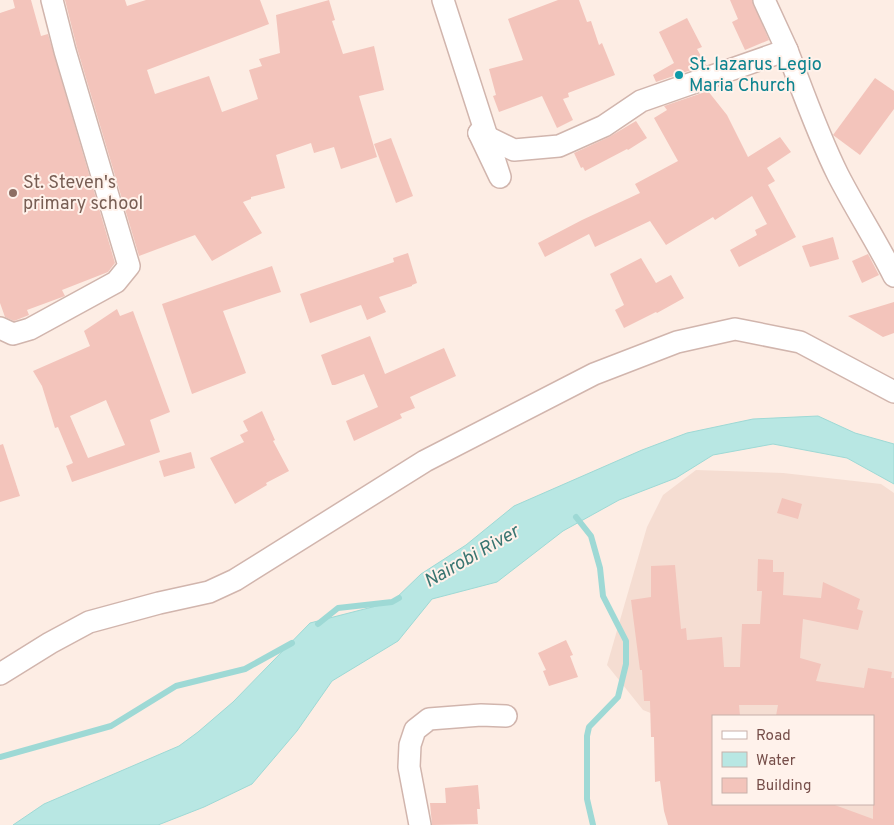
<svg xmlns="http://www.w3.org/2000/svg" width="894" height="825" font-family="Overpass,sans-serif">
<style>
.residential{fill:#f5ddd2;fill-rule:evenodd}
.water{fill:#b8e7e3;stroke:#9ed9d5}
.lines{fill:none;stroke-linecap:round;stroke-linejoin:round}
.stream{stroke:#9ed9d5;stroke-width:6}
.building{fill:#f3c4bb;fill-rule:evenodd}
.minor-casing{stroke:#d1b5ad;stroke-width:24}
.minor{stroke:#fff;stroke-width:21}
.culture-dot{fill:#0f9aa8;stroke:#fff2eb;stroke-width:2}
.education-dot{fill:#8d6e63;stroke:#fff2eb;stroke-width:2}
.labels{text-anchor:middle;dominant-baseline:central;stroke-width:4;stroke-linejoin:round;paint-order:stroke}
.culture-label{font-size:18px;fill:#0d838f;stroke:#fff2eb;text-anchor:start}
.education-label{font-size:18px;fill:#785e54;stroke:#fff2eb;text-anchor:start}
.water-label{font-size:19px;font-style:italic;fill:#397571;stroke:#fff2eb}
</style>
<rect width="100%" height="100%" fill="#fdede4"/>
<path class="residential" d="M696,470L783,473L881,484L894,493V825H712L691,729L643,710L607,665L647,527L663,495ZM713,716H873V804H713Z"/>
<path class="water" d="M818,416L855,433L894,444V484L847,458L773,444L713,455L676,478L619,500L563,531L497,582L432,599L398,641L332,681L297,731L252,784L204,807L158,825H13L44,804L179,746L198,732L233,702L310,623L392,602L421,574L466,545L514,506L642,450L687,433L753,419Z"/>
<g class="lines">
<g class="stream">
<path d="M576,517L591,536L600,568L603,596L626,641V664L618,697L589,727L587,736V799L593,825"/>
<path d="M318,624L338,608L392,602L399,598"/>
<path d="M0,757L111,726L176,686L245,669L292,643"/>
</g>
</g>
<g class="building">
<path d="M13,0H31L41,36L48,34L115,263L108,272L62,290L65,296L27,310L29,315L14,321L5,317L0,303V13L15,8Z"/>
<path d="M65,0H125L127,6L146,0H260L269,24L147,70L155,94L209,76L222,112L258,99L249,70L262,66L259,59L280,53L276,15L329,0L335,20L332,21L343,54L374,46L384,90L359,96L377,157L341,169L334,147L314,153L311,143L276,155L285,188L251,197V199L243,202L262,233L212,261L195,235L139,256L77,48Z"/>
<path d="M558,0H579L587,22L591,21L599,45L602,43L615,75L568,93L569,97L563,99L573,120L557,128L542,96L499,112L493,96L496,95L489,69L523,60L508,19Z"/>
<path d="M730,0H752L769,40L745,50L732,22L738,19Z"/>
<path d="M687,18L702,47L697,49L706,65L656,82L653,75L674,63L659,32Z"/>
<path d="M875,78L894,91V109L860,155L833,135Z"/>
<path d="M708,91L727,115L748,157L780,137L791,152L767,168L775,181L768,185L796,237L739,267L730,250L757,235L755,230L767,224L752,196L715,220L713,217L666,245L650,221L595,247L589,234L545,257L538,243L582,220L640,193L635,184L678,161L654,118L667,110L664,106Z"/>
<path d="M636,121L647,138L628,150L627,149L585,171L583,167L581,168L574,153L609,137Z"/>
<path d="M391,138L413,196L396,203L374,144Z"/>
<path d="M833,237L839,259L810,267L802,246Z"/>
<path d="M408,253L417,283L412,285V286L379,297L386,312L367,320L361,305L310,323L300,294L394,262L393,258Z"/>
<path d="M868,254L879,275L862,283L852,261Z"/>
<path d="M641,258L656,283L671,275L684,298L657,313L656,312L624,328L615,310L624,305L610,274Z"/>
<path d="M272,266L281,292L223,311L246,373L192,394L162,304Z"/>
<path d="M894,302V333L883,337L848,316Z"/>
<path d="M117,309L120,316L133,311L170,412L150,420L160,452L72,482L66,466L73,463L58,427L55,428L42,386L33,371L90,346L84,331ZM106,400L125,445L88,458L70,416Z"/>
<path d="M370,336L385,374L444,348L456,376L410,397L415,408L400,414L402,418L354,441L346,421L378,407L364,374L335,385H332L321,355Z"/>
<path d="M262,411L275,440L273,441L289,471L266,483L267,485L235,504L210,458L244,442L240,435L248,431L243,421Z"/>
<path d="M3,444L20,496L0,502V445Z"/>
<path d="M191,452L195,468L164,477L159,461Z"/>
<path d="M782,498L802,504L798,519L777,513Z"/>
<path d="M758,559L773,560V572H784L783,595L821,598L823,582L860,599L857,609L863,611L858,630L803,619L800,658L821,664L816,681L864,688L868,668L892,672L891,678H894V825H668L664,811L660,781L655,782L654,737H651L650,701H644L642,670H640L631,600L651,597V566L675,565L681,629L686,628L687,640L722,637L724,667H740L742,624H760L762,591H757ZM739,705H778L776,716H873V819L832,804H713V716H740Z"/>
<path d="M566,640L573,655L570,656L578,677L549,686L543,671L546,670L538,653Z"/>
<path d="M478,785L480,809H477L478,824L432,825L430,803H446L445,788Z"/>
</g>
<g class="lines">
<g class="minor-casing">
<g id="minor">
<path d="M443,0L500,177L479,133"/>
<path d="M764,0L787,50"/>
<path d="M479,133L514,150L559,146L604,126L641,101L787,50C803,92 818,135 838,175C856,210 877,242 894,276"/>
<path d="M0,328L13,334L30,329L116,282L129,266L65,51L52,0"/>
<path d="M0,674L50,643L89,622L159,603L209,592L235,580L425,461L594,374L677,342L735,329L800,342L894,392"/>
<path d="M420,825L409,767L410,745L415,730L429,719L481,715L506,716"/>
</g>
</g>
<use href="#minor" class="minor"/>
</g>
<circle class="culture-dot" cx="679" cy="75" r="5"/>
<circle class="education-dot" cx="13" cy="193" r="5"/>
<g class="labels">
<g class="culture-label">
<text x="689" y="65">St. lazarus Legio<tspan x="689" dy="21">Maria Church</tspan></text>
</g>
<g class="education-label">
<text x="23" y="183">St. Steven's<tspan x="23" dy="21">primary school</tspan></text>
</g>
<g class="water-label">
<text transform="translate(472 557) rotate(-30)">Nairobi River</text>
</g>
</g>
<rect x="712" y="715" width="162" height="90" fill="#fff2eb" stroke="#c8b0aa"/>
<rect x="722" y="731" width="25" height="8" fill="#ffffff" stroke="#c8b0aa"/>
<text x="756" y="740" font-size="15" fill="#764e49">Road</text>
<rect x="722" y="752" width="25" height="15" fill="#b8e7e3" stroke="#c8b0aa"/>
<text x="756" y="765" font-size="15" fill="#764e49">Water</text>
<rect x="722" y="778" width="25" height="15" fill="#f3c4bb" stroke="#c8b0aa"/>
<text x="756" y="790" font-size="15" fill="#764e49">Building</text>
</svg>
